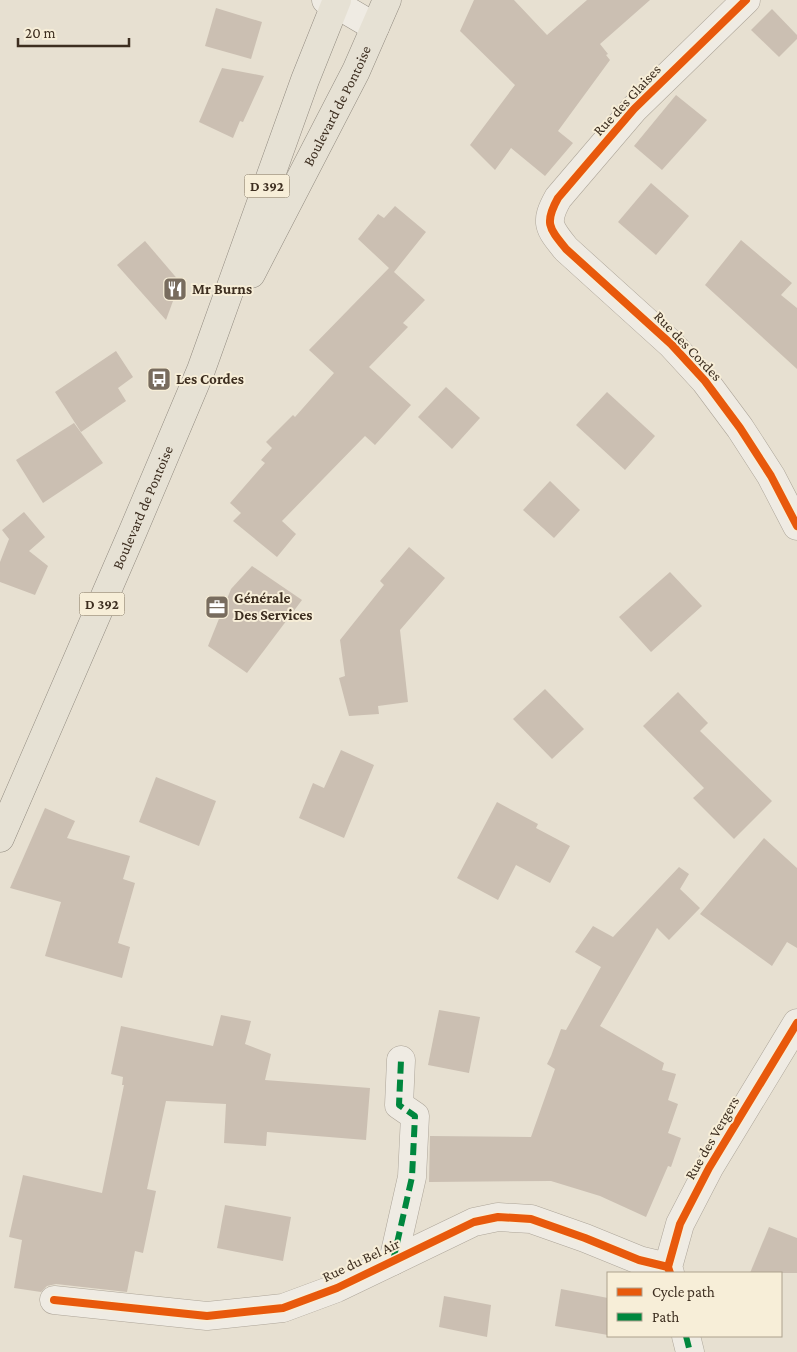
<svg xmlns="http://www.w3.org/2000/svg" width="797" height="1352" font-family="'Crimson Pro',serif">
<style>
.building{fill:#cbbfb2}
.lines{fill:none;stroke-linecap:round;stroke-linejoin:round}
.street-casing{stroke:#ada599;stroke-width:29}
.secondary-casing{stroke:#9c958a;stroke-width:29}
.primary-casing{stroke:#928b80;stroke-width:29}
.street{stroke:#efebe3;stroke-width:28}
.secondary{stroke:#efebe3;stroke-width:28}
.primary{stroke:#e6e1d4;stroke-width:28}
.quiet{stroke:#00873e;stroke-width:6;stroke-dasharray:12 6;stroke-linecap:butt}
.cycleway-casing{stroke:#f7eed8;stroke-width:11}
.cycleway{stroke:#e8590c;stroke-width:8}
.labels{text-anchor:middle;dominant-baseline:central;stroke-width:4;stroke-linejoin:round;paint-order:stroke}
.shield{fill:#f7eed8;stroke:#756857;stroke-width:1}
.shield-label{font-size:14px;font-weight:bold;fill:#3d2e20}
.street-label{font-size:15px;fill:#3d2e20;stroke:#f7eed8}
.poi-label{font-size:15px;font-weight:bold;fill:#3d2e20;stroke:#f7eed8;text-anchor:start}
</style>
<rect width="100%" height="100%" fill="#e7e0d1"/>
<g class="building">
<path d="M474,0H514L547,35L587,0H650L600,44L608,54L606,55L610,60L558,131L573,143L545,176L511,148L495,170L470,145L515,85L460,31Z"/>
<path d="M216,8L262,22L251,59L205,46Z"/>
<path d="M772,9L797,35V39L779,57L751,30Z"/>
<path d="M222,68L264,76L243,122L240,121L233,138L199,122Z"/>
<path d="M676,95L707,120L662,170L634,146Z"/>
<path d="M651,183L689,216L656,255L618,222Z"/>
<path d="M395,206L426,232L394,272L425,300L403,323L408,327L369,367L411,405L375,445L365,436L282,521L296,534L277,557L233,521L241,513L230,503L265,463L261,460L272,448L266,442L293,415L295,417L334,373L309,350L389,268L358,239L378,214L384,218Z"/>
<path d="M741,240L792,283L781,295L797,308V369L705,285Z"/>
<path d="M145,241L180,282L166,320L117,265Z"/>
<path d="M116,351L133,377L118,388L126,401L81,432L55,392Z"/>
<path d="M446,387L480,418L452,449L418,417Z"/>
<path d="M607,392L655,436L625,470L576,425Z"/>
<path d="M74,423L103,463L43,503L16,460Z"/>
<path d="M550,481L580,510L554,538L523,510Z"/>
<path d="M24,512L45,537L29,551L48,566L35,595L0,582V562L9,539L2,530Z"/>
<path d="M409,547L445,578L400,630L408,702L378,706L379,714L349,716L339,678L345,676L340,640L384,585L380,581Z"/>
<path d="M252,566L302,600L247,673L208,646L231,589Z"/>
<path d="M670,572L702,606L651,652L619,617Z"/>
<path d="M545,689L584,729L552,759L513,719Z"/>
<path d="M678,692L708,723L700,731L772,801L734,839L693,798L704,788L643,726Z"/>
<path d="M341,750L374,765L344,838L299,818L313,783L324,788Z"/>
<path d="M156,777L216,801L199,846L139,822Z"/>
<path d="M497,802L538,824L536,828L570,846L550,883L516,865L498,900L457,878Z"/>
<path d="M45,808L75,821L67,838L130,856L123,879L135,883L118,943L130,947L122,978L45,956L61,902L10,888Z"/>
<path d="M764,838L797,868V948L787,942L772,966L700,914Z"/>
<path d="M679,867L689,874L680,889L700,908L669,940L657,928L600,1026L664,1063L662,1070L676,1074L668,1100L678,1104L668,1133L681,1138L671,1167L668,1166L646,1217L600,1196L551,1181L429,1182L430,1136L531,1137L555,1069L547,1064L551,1056L561,1029L566,1030L601,967L575,952L593,926L613,937Z"/>
<path d="M439,1010L480,1017L469,1073L428,1065Z"/>
<path d="M221,1015L251,1021L245,1044L271,1054L265,1080L370,1088L366,1140L267,1132L266,1146L224,1143L226,1104L166,1101L147,1189L156,1191L143,1253L135,1251L127,1292L56,1284L47,1286L41,1292L14,1288L22,1240L9,1237L23,1175L102,1193L124,1085H122L123,1077L111,1074L121,1026L213,1046Z"/>
<path d="M225,1205L291,1217L283,1261L217,1248Z"/>
<path d="M769,1227L797,1238V1273H750Z"/>
<path d="M561,1289L608,1298V1335L555,1326Z"/>
<path d="M444,1296L491,1305L487,1337L439,1327Z"/>
</g>
<g class="lines">
<g class="street-casing">
<g id="street">
<path d="M746,0L634,109L558,198C544,223 549,228 566,249L671,344L705,381L740,428L771,476L797,526"/>
<path d="M393,1261L412,1177L415,1116L399,1105L401,1060"/>
<path d="M670,1273L668,1267L680,1224L709,1168L797,1023"/>
<path d="M54,1300L207,1316L283,1308L337,1288L474,1222L498,1217L531,1219L585,1238L639,1260L668,1267"/>
<path d="M686,1336L690,1352"/>
</g>
</g>
<g class="secondary-casing">
<path id="secondary" d="M326,0L336,4L375,27"/>
</g>
<g class="primary-casing">
<g id="primary">
<path id="s1" d="M251,274L356,71L387,0"/>
<path id="s2" d="M0,838L133,531L201,370L305,80L337,0"/>
</g>
</g>
<use href="#street" class="street"/>
<use href="#secondary" class="secondary"/>
<use href="#primary" class="primary"/>
<g class="quiet">
<path d="M393,1261L412,1177L415,1116L399,1105L401,1060"/>
<path d="M686,1336L690,1352"/>
</g>
<g class="cycleway-casing">
<g id="cycleway">
<path d="M746,0L634,109L558,198C544,223 549,228 566,249L671,344L705,381L740,428L771,476L797,526"/>
<path d="M670,1273L668,1267L680,1224L709,1168L797,1023"/>
<path d="M54,1300L207,1316L283,1308L337,1288L474,1222L498,1217L531,1219L585,1238L639,1260L668,1267"/>
</g>
</g>
<use href="#cycleway" class="cycleway"/>
</g>
<defs>
<g id="restaurant-square" transform="scale(1.25)"><rect x="-9" y="-9" width="18" height="18" rx="4" fill="#786c5e" stroke="#f7eed8"/><path d="M-5-6h1v4h1v-4h1v4h1v-4h1v5L-1.5 .5V6h-2V.5L-5-1ZM5-6V6H3V1.5H1.5Q1.5-4 5-6Z" fill="#fff"/></g>
<g id="bus-square" transform="scale(1.25)"><rect x="-9" y="-9" width="18" height="18" rx="4" fill="#786c5e" stroke="#f7eed8"/><path d="M-5-6H5V4H4V6H2V4H-2V6H-4V4H-5ZM-3.5-4V0h7V-4ZM-3.5 1.2v1.5H-2V1.2ZM2 1.2v1.5H3.5V1.2Z" fill="#fff"/></g>
<g id="office-square" transform="scale(1.25)"><rect x="-9" y="-9" width="18" height="18" rx="4" fill="#786c5e" stroke="#f7eed8"/><path d="M-6-3h4V-5.5h4V-3h4V5H-6ZM-1-4.5V-3h2v-1.5ZM-6 0V1H6V0Z" fill="#fff"/></g>
</defs>
<g fill-rule="evenodd">
<use href="#restaurant-square" x="175" y="289"/>
<use href="#bus-square" x="159" y="379"/>
<use href="#office-square" x="217" y="607"/>
</g>
<g class="labels">
<g class="shield">
<rect x="244.5" y="174.5" width="45" height="23" rx="4"/>
<rect x="79.5" y="592.5" width="45" height="23" rx="4"/>
</g>
<g class="shield-label">
<text x="267" y="186">D 392</text>
<text x="102" y="604">D 392</text>
</g>
<g class="street-label">
<text transform="translate(627 100) rotate(-47)">Rue des Glaises</text>
<text stroke="none"><textPath href="#s1" startOffset="189">Boulevard de Pontoise</textPath></text>
<text transform="translate(688 346) rotate(46)">Rue des Cordes</text>
<text stroke="none"><textPath href="#s2" startOffset="360">Boulevard de Pontoise</textPath></text>
<text transform="translate(712 1138) rotate(-60)">Rue des Vergers</text>
<text transform="translate(361 1260) rotate(-25)">Rue du Bel Air</text>
</g>
<g class="poi-label">
<text x="192" y="289">Mr Burns</text>
<text x="176" y="379">Les Cordes</text>
<text x="234" y="598">Générale<tspan x="234" dy="17">Des Services</tspan></text>
</g>
</g>
<rect x="607" y="1272" width="175" height="65" fill="#f7eed8" stroke="#ada18e"/>
<rect x="617" y="1288" width="25" height="8" fill="#e8590c" stroke="#ada18e"/>
<text x="652" y="1297" font-size="15" fill="#3d2e20">Cycle path</text>
<rect x="617" y="1313" width="25" height="8" fill="#00873e" stroke="#ada18e"/>
<text x="652" y="1322" font-size="15" fill="#3d2e20">Path</text>
<path d="M18 38v8h111v-8" fill="none" stroke="#3d2e20" stroke-width="2.5"/>
<text x="25" y="38" font-size="15" fill="#3d2e20" stroke="#f7eed8" stroke-width="4" paint-order="stroke">20 m</text>
</svg>
